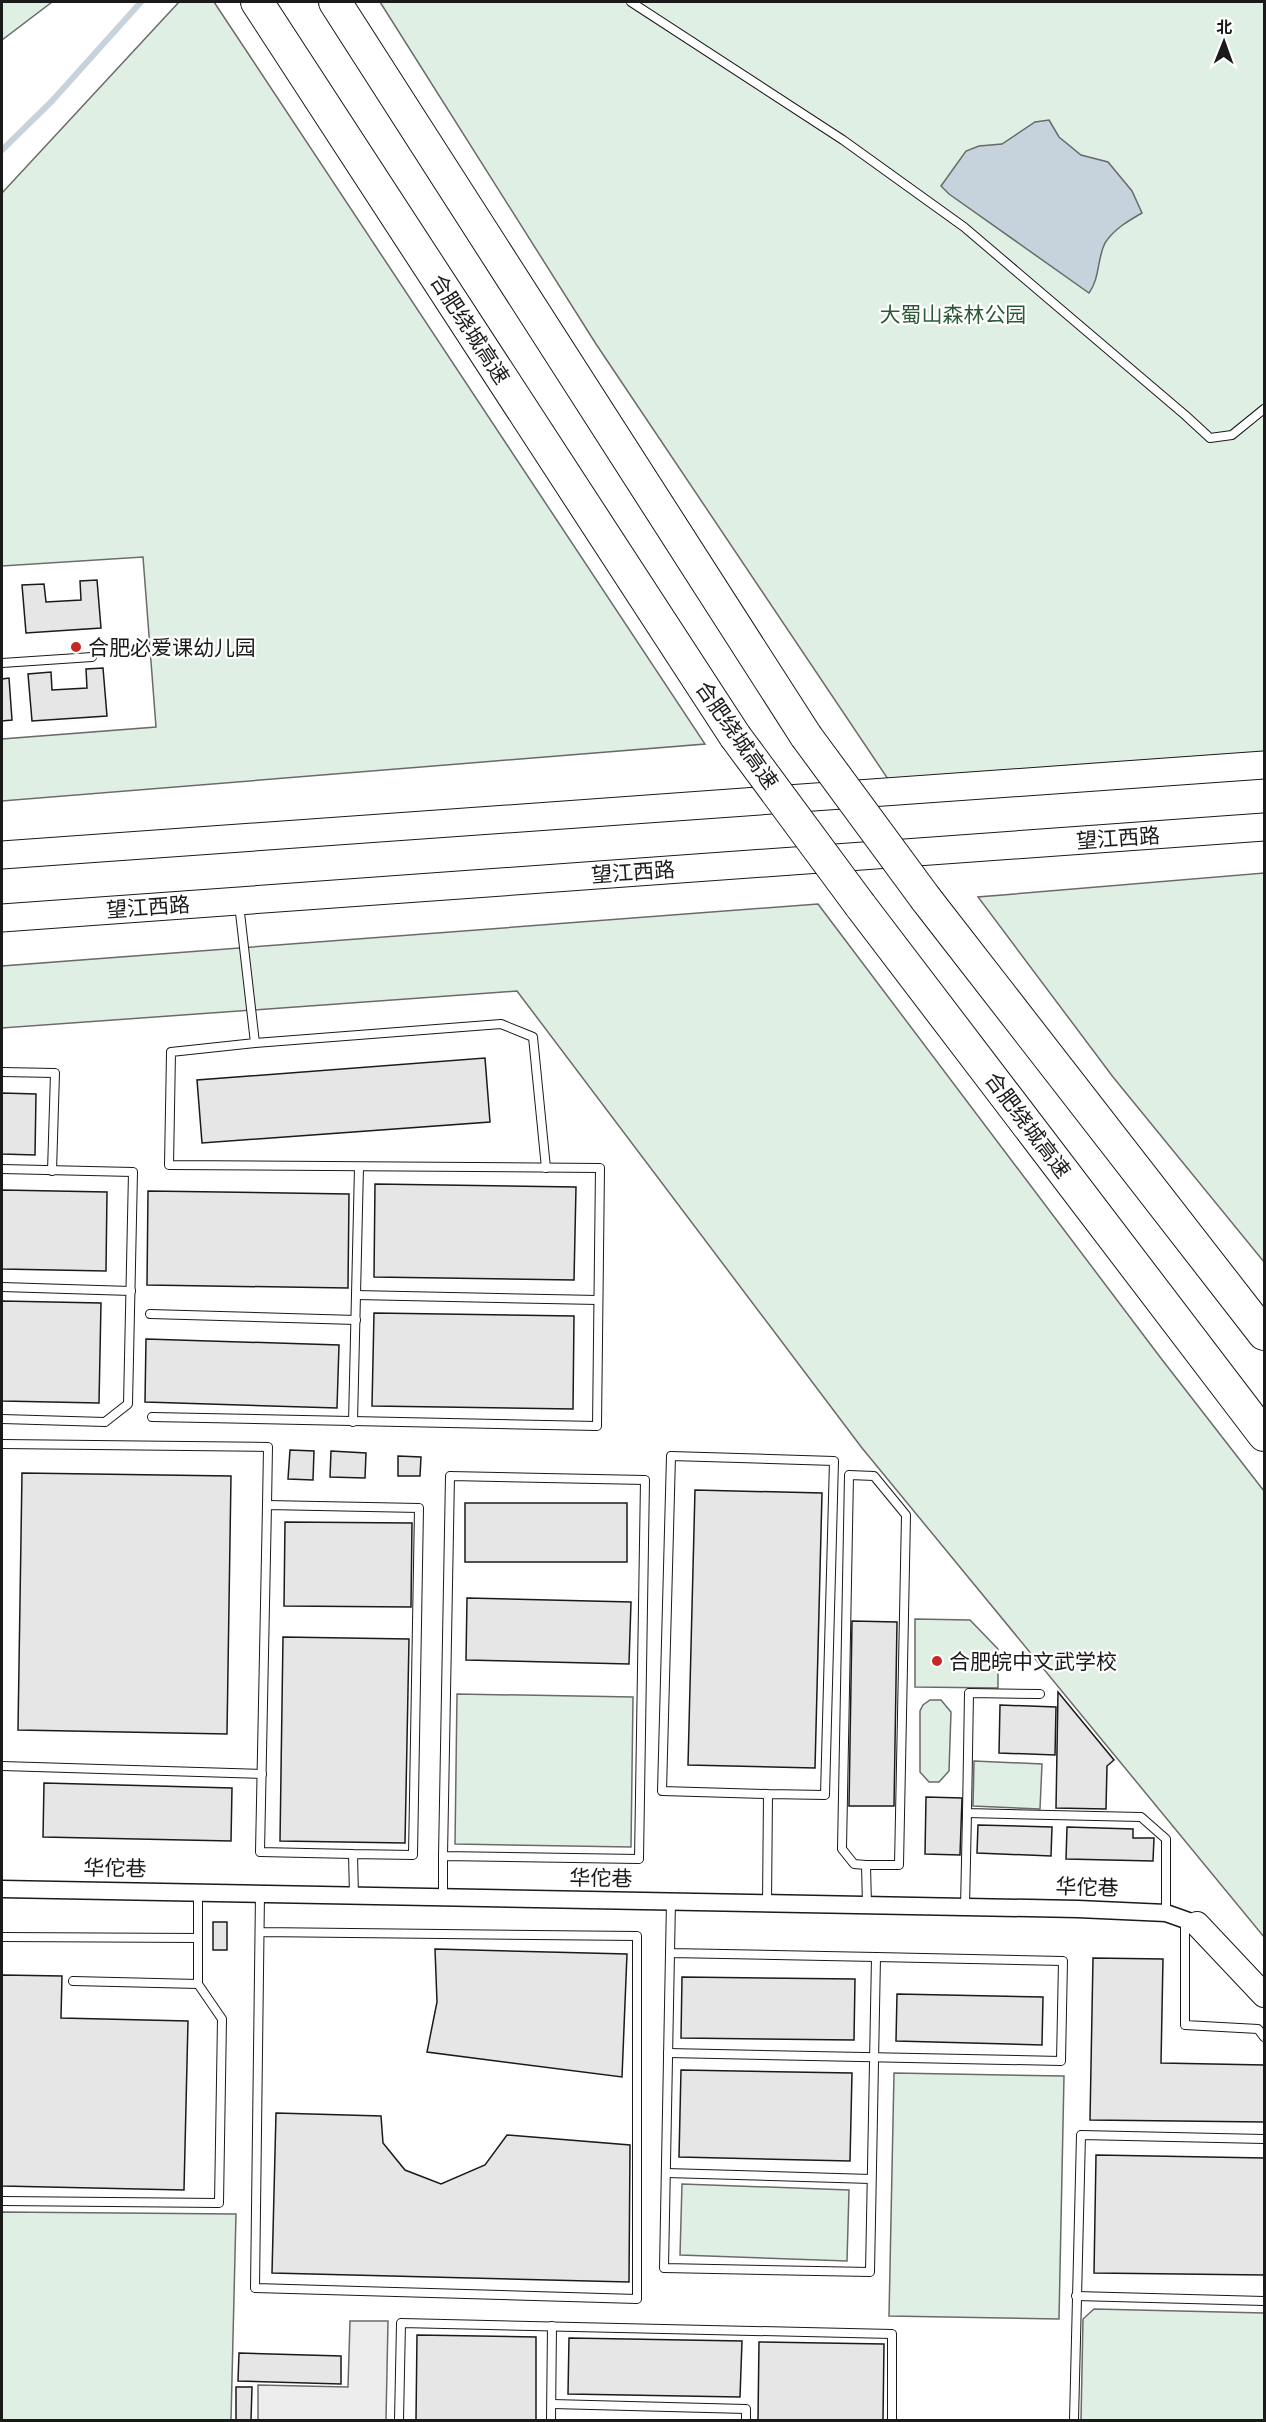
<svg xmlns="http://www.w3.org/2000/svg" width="1266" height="2422" font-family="'Archivo Narrow','Noto Sans SC',sans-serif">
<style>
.green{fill:#e0efe3;stroke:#6a6a6a;stroke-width:1.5}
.parking{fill:#ededed;stroke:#6a6a6a;stroke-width:1.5}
.water{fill:#c6d2dc;stroke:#6a6a6a;stroke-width:1.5}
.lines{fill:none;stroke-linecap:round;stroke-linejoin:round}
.stream{stroke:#c6d2dc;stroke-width:6}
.building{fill:#e6e6e6;stroke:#1a1a1a;stroke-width:1.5}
.lane-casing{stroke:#1a1a1a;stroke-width:10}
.street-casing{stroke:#1a1a1a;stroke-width:19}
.secondary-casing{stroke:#1a1a1a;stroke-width:26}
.primary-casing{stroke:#1a1a1a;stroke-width:29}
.highway-casing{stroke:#1a1a1a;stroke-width:34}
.lane{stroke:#fff;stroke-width:8}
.street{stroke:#fff;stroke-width:16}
.secondary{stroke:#fff;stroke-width:24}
.primary{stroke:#fff;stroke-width:27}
.highway{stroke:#fff;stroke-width:32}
.highway-bridge-casing{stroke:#1a1a1a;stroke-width:34;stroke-linecap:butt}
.highway-bridge{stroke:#fff;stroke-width:32}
.poi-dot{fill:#c62828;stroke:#fff;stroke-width:2}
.labels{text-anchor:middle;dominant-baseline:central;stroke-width:4.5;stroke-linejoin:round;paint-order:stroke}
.park-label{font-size:21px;fill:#2b5a34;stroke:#fff}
.street-label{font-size:21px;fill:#1a1a1a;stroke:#fff}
.poi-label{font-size:21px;fill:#1a1a1a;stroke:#fff;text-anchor:start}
</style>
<rect width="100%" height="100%" fill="#fff"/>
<g class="green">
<path d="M2,2H52L2,40Z"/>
<path d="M179,2H214L705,744L2,801V739L156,727L143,557L2,566V193Z"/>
<path d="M380,2H1264V765L896,791L596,344Z"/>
<path d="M1264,873V1262L1113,1077L978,897Z"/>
<path d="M818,904L1160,1357L1264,1491V1937L862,1448L517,991L2,1028V966Z"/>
<path d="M915,1619L970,1620L998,1649V1688L915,1687Z"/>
<path d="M457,1694L633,1697L631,1847L455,1844Z"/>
<path d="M930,1700H941L951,1712L949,1771L939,1782H929L920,1772V1711L923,1705Z"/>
<path d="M974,1761L1042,1764L1040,1809L973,1806Z"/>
<path d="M894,2073L1064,2076L1059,2319L889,2316Z"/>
<path d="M682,2184L849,2190L847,2261L680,2255Z"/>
<path d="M2,2212L236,2214L231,2420H2Z"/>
<path d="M1094,2309L1264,2313V2420H1081L1083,2319Z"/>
</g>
<path class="parking" d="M350,2321H388L386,2420H258V2385L348,2387Z"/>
<path class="water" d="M1049,120L1059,137L1081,155L1108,162L1132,191L1142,213C1128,221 1114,229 1105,243C1097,259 1100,278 1089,293L949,194L941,186L966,151L979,146L1002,144L1035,122Z"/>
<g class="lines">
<path class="stream" d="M2,150L52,101L141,2"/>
</g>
<g class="building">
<path d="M97,580L101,628L26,633L22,585L44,584L46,602L81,600L80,581Z"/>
<path d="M103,668L107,716L32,721L28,674L51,672L52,690L87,688L86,669Z"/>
<path d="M9,678L12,720L2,721V679Z"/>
<path d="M485,1058L490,1122L202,1143L197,1080Z"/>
<path d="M2,1093L36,1094L35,1155L2,1154Z"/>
<path d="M375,1184L576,1187L574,1280L374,1277Z"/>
<path d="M2,1190L107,1192L106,1271L2,1269Z"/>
<path d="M148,1191L349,1194L348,1288L147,1285Z"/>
<path d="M2,1301L101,1303L99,1403L2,1401Z"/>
<path d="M374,1313L574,1316L573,1409L372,1406Z"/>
<path d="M146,1339L339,1345L337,1408L145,1402Z"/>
<path d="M290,1450L314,1451L313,1480L288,1479Z"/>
<path d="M331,1451L366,1453L365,1478L330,1477Z"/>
<path d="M398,1456L421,1457L420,1476H398Z"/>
<path d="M22,1473L231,1476L227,1734L18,1730Z"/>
<path d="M695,1490L822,1493L815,1768L688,1765Z"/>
<rect x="465" y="1503" width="162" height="59"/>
<path d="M285,1522L412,1523L411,1607L284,1606Z"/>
<path d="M467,1598L631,1602L629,1664L466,1660Z"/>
<path d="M852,1621L897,1622L894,1806H849Z"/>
<path d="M283,1637L409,1639L405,1843L280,1841Z"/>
<path d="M1058,1692L1114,1760L1107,1766L1106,1809L1056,1808Z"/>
<path d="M1000,1705L1056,1707L1055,1755L999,1753Z"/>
<path d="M44,1783L232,1788L231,1841L43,1837Z"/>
<path d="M926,1797L962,1798L960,1855L925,1854Z"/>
<path d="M978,1825L1052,1827L1051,1856L977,1853Z"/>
<path d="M1067,1827L1133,1829V1838H1154L1153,1861L1066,1859Z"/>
<rect x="213" y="1922" width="14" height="28"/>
<path d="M435,1949L627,1954L622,2077L427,2052L437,2002Z"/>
<path d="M1093,1958L1163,1959L1161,2063L1264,2065V2122L1090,2120Z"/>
<path d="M2,1975L62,1976L61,2018L188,2021L184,2190L2,2186Z"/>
<path d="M682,1977L855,1979L854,2040L681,2038Z"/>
<path d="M897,1994L1043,1997L1042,2045L896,2041Z"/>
<path d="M681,2070L852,2073L850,2161L679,2157Z"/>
<path d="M276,2113L381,2116L383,2143L405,2170L441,2184L485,2165L507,2135L630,2145L629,2282L272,2273Z"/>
<path d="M1096,2155L1264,2158V2275L1094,2273Z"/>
<path d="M417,2335L536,2337V2420H416Z"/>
<path d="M569,2338L742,2341L740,2397L568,2394Z"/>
<path d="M759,2342L884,2344L883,2420H758Z"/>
<path d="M239,2353L341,2356V2384L238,2381Z"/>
<path d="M236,2387H252L251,2420H236Z"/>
</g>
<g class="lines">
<g class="lane-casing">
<g id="lane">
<path d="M631,2L843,140L964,227L1185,415L1210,438L1232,435L1264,409"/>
<path d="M2,663L92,657"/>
<path d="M255,1043L501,1024L533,1037L546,1168"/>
<path d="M2,1072L55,1073L52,1171"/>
<path d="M2,1169L133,1172L128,1404L105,1422L2,1419"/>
<path d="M2,1287L131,1291"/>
<path d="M356,1295L598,1300"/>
<path d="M150,1314L356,1320"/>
<path d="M152,1417L597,1426L600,1168L169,1165L171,1052L255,1043L239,904"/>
<path d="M353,1422L359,1167"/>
<path d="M2,1444L268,1447L267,1505"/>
<path d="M1040,1694L969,1693L967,1813L1141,1817L1166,1839V1913"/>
<path d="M2,1766L262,1774"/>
<path d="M353,1854L260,1852L267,1505L419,1508L413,1855L353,1854L354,1896"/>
<path d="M866,1865L854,1864L842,1849L849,1475L874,1476L906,1515L899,1865H866L867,1905"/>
<path d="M443,1897V1856L450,1476L645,1480L639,1859L443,1856"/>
<path d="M767,1903L768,1794L825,1795L834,1461L671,1456L662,1791L768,1794"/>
<path d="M965,1907L967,1813"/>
<path d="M1185,1920V2025L1258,2029L1264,2037"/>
<path d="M260,1932L637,1936V2299L255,2288L260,1894"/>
<path d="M2,1937L198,1938"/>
<path d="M670,1953L876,1957L870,2272L664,2268L671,1901"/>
<path d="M73,1981L198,1984"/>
<path d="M668,2053L1061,2061L1063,1961L876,1957"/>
<path d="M666,2173L871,2179"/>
<path d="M2,2201L219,2203L222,2019L198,1984V1892"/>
<path d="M1076,2296L1264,2301"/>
<path d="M552,2404L746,2409V2420"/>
<path d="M399,2420L401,2323L892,2334V2420"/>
<path d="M551,2420L552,2326"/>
<path d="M1074,2420L1081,2135L1264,2139"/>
</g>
</g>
<g class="street-casing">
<path id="street" d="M2,1889L1078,1909L1166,1913L1197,1924"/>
</g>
<g class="secondary-casing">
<path id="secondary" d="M1197,1924L1264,1995"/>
</g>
<g class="primary-casing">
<g id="primary">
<path d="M2,855L1264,765"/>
<path d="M2,918L1264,827"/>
</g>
</g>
<g class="highway-casing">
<g id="highway">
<path d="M257,2L735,736"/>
<path d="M335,2L806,736"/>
<path d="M926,899L1264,1334"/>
<path d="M860,905L1264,1435"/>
</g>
</g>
<use href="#lane" class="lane"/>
<use href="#street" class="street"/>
<use href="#secondary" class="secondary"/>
<use href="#primary" class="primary"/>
<use href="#highway" class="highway"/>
<g class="highway-bridge-casing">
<g id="highway-bridge">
<path d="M735,736L860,905"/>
<path d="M806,736L926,899"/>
</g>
</g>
<use href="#highway-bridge" class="highway-bridge"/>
</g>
<g class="poi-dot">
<circle cx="76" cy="647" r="6"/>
<circle cx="937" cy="1661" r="6"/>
</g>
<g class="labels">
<g class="park-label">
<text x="953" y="314">大蜀山森林公园</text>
</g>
<g class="street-label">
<text transform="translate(470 329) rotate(57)">合肥绕城高速</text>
<text transform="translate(737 735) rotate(55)">合肥绕城高速</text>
<text transform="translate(1118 838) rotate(-4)">望江西路</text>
<text transform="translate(633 872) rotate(-4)">望江西路</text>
<text transform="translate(148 907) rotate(-4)">望江西路</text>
<text transform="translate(1028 1125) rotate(53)">合肥绕城高速</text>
<text transform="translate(115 1868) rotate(1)">华佗巷</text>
<text transform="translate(601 1878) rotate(1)">华佗巷</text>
<text transform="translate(1087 1887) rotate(2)">华佗巷</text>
</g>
<g class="poi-label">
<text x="88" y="647">合肥必爱课幼儿园</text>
<text x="949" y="1661">合肥皖中文武学校</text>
</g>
</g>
<rect width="1266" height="2422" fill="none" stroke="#1a1a1a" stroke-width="6"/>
<g transform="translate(1224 42) rotate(1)" stroke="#ffffff" stroke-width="4.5" paint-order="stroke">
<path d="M0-4.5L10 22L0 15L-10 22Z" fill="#1a1a1a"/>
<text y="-9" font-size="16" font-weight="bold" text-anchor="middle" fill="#1a1a1a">北</text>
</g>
</svg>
